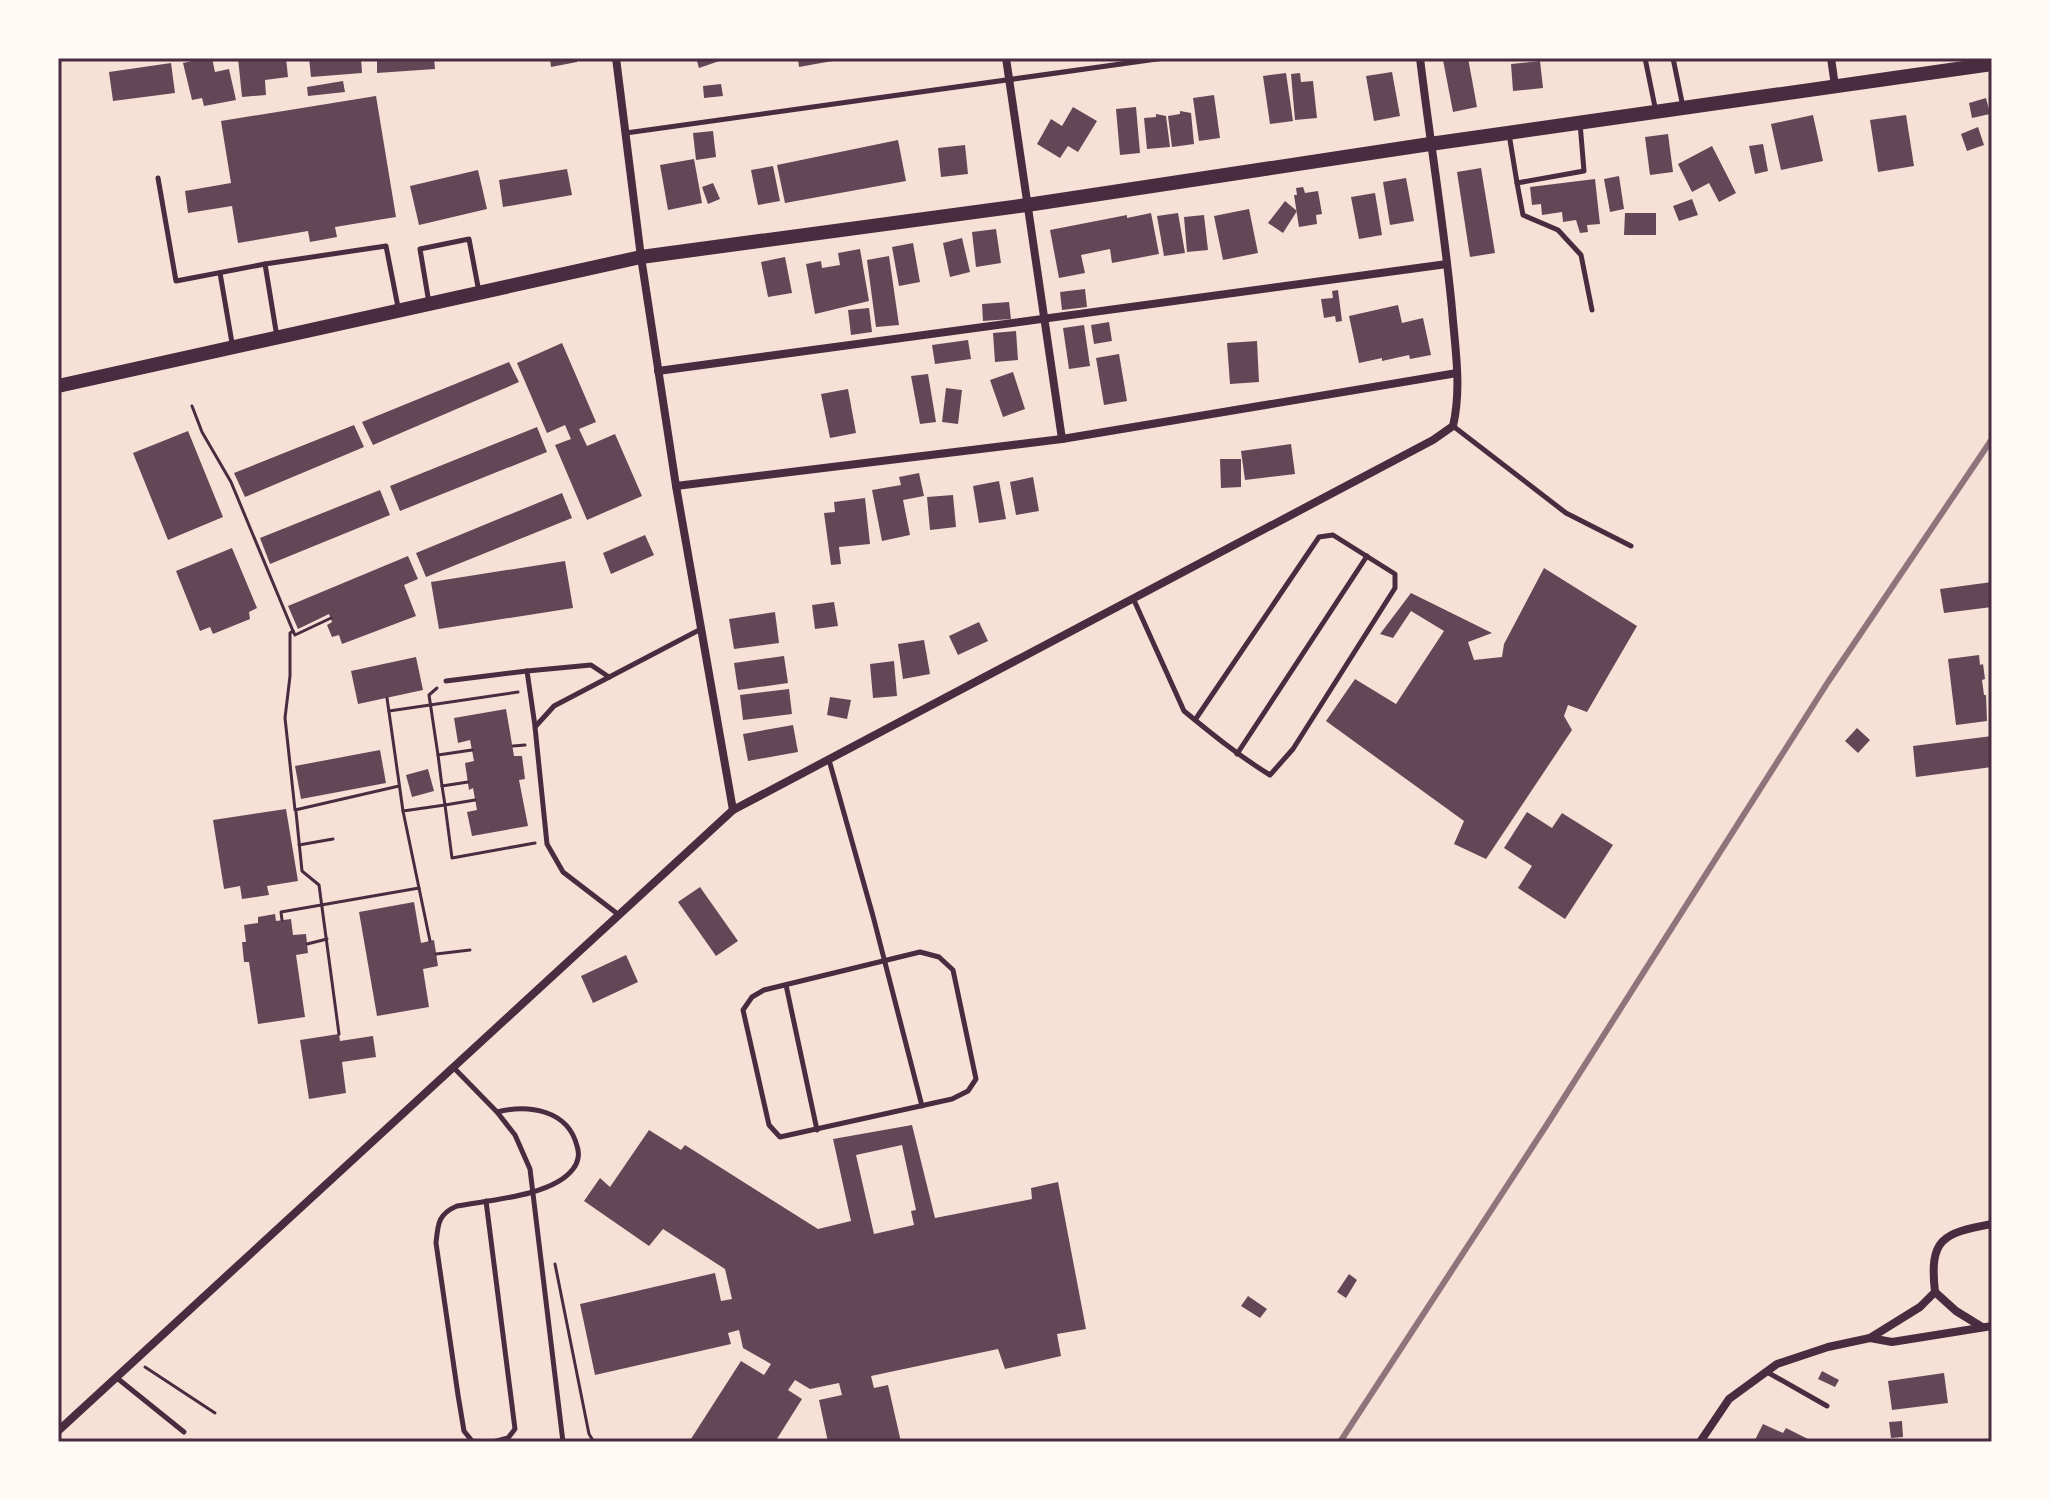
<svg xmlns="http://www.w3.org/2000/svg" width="2050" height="1500" font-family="Karla,sans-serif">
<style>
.building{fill:#644757;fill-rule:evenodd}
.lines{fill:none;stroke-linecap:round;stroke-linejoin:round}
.path{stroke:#4a2c40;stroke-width:3}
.service{stroke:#4a2c40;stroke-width:5}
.minor{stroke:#4a2c40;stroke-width:8}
.secondary{stroke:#4a2c40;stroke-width:14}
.rail{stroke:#8f747c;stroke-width:6}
.neatline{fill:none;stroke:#4a2c40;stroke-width:3}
</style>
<rect width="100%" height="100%" fill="#f7e1d7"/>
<g class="building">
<path d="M205,58H212L215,72L229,69L236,100L204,106L202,98L192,100L183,63Z"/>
<path d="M238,58H286L288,77L265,80L266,95L242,97Z"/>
<path d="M309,58H361L362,73L311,77Z"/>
<path d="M377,58H434L435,69L377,73Z"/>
<path d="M550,58H577V62L551,67Z"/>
<path d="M696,58H728L699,68Z"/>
<path d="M798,58H838V60L799,67Z"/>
<path d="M1453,58H1468L1477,107L1453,112L1443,60Z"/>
<path d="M1540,61L1543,88L1513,91L1511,64Z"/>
<path d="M171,63L175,93L113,101L109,72Z"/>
<path d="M1392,72L1400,116L1374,121L1366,76Z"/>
<path d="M1286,73L1293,121L1270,124L1263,76Z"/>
<path d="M1300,73L1301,82L1313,81L1317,118L1295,120L1291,74Z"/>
<path d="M343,81L345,92L308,96L307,87Z"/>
<path d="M721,84L723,96L704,98L703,86Z"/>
<path d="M1214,95L1220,138L1199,141L1193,98Z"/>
<path d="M376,96L396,217L335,227L337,237L310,242L308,231L238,243L232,206L188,213L185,191L231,183L221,121Z"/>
<path d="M1986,98L1990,114L1972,118L1969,103Z"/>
<path d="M1073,107L1097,121L1078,152L1068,146L1060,158L1037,144L1051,119L1062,126Z"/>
<path d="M1136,107L1140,153L1120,155L1116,109Z"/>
<path d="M1180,111L1191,113L1194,144L1172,147L1168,116L1180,114Z"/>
<path d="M1156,114L1166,116L1170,147L1147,149L1144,118L1156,117Z"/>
<path d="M1813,115L1823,161L1781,170L1771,124Z"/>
<path d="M1906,115L1914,166L1878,172L1870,120Z"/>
<path d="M1978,127L1984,145L1967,151L1961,134Z"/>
<path d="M713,131L716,157L696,160L693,133Z"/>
<path d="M1668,134L1673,172L1650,175L1645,137Z"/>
<path d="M898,140L906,181L785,203L777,165Z"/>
<path d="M1763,144L1768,171L1755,174L1749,146Z"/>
<path d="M965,145L968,174L941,177L938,148Z"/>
<path d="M1712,146L1736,193L1719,202L1709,183L1692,192L1678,164Z"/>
<path d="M694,159L702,203L668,210L660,165Z"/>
<path d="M773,166L780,201L758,205L751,170Z"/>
<path d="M1481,168L1495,253L1470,257L1457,172Z"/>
<path d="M567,169L572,195L503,207L499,180Z"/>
<path d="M478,170L487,209L419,225L410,186Z"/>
<path d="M1619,176L1624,209L1610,212L1604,179Z"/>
<path d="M1406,178L1414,221L1390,225L1383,182Z"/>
<path d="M1595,179L1600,224L1587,225L1588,232L1580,233L1576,220L1563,222L1562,212L1542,215L1541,204L1532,205L1530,187Z"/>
<path d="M713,183L720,199L708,204L702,187Z"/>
<path d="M1303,187L1305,193L1318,191L1322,214L1316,215L1317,224L1299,227L1294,195H1297L1296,188Z"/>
<path d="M1375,193L1382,235L1359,239L1351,197Z"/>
<path d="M1692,199L1698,215L1679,221L1673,206Z"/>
<path d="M1285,201L1297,211L1283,233L1268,223Z"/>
<path d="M1249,209L1258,253L1223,260L1214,216Z"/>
<path d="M1151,213L1159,254L1112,263L1110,249L1081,255L1085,273L1059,278L1050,230L1127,215V218Z"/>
<path d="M1178,213L1185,253L1164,256L1157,216Z"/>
<path d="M1625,213H1656V235H1624Z"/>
<path d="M1204,215L1208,250L1187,252L1184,217Z"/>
<path d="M996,229L1001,263L976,267L972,232Z"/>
<path d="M962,238L970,272L950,277L943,243Z"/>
<path d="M913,243L920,282L899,286L892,247Z"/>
<path d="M860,249L869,301L815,314L806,264L821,261L822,268L840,265L838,253Z"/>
<path d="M889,256L899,325L876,327L867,260Z"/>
<path d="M785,257L792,293L768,297L761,262Z"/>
<path d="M1085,289L1087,307L1062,310L1060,292Z"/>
<path d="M1338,290L1342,321L1336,322L1335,316L1324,318L1321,299L1333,298L1332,291Z"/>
<path d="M1009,302L1011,319L983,321L982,304Z"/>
<path d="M1398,305L1402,323L1423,318L1431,355L1410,359L1409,355L1382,361V358L1359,363L1349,316Z"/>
<path d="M869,308L872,332L851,335L848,310Z"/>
<path d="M1109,322L1112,341L1094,344L1091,325Z"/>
<path d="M1084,325L1090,366L1069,369L1063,328Z"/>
<path d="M1016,331L1018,360L995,362L993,333Z"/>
<path d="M968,340L971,359L935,364L932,345Z"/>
<path d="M1257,341L1259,382L1230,384L1227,343Z"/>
<path d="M562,343L596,422L579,429L587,446L615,434L642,496L587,520L555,445L571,439L565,425L547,433L517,363Z"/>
<path d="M1119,354L1127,401L1104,405L1096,358Z"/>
<path d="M509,362L519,382L373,445L362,422Z"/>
<path d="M1013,372L1025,409L1003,417L990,380Z"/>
<path d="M928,374L936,422L920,424L911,376Z"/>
<path d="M946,388L962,390L958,424L942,422Z"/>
<path d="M848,389L856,433L830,438L821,394Z"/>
<path d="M354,425L364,447L245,497L234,473Z"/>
<path d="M537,427L547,452L400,511L390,486Z"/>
<path d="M188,431L223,517L168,540L133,453Z"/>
<path d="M1291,444L1295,474L1245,480L1241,451Z"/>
<path d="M1220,459H1241V487L1221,488Z"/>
<path d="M919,473L924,496L903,500L910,535L882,541L872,490L901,485L899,477Z"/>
<path d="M1033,477L1039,511L1016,515L1010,482Z"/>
<path d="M999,481L1006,519L979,523L973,486Z"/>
<path d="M380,490L390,515L270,564L260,538Z"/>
<path d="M562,493L572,518L426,577L416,553Z"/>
<path d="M953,495L956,527L930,530L927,497Z"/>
<path d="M865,498L870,544L839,547L841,564L831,565L824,513L835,512L834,502Z"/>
<path d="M645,535L654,555L611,574L603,553Z"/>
<path d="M232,548L257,608L249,612L250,619L213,634L210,627L200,631L176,571Z"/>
<path d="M408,556L418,579L404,585L416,616L342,644L339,635L332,637L327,625L332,622L329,614L298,629L288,606Z"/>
<path d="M565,561L573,608L439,629L431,582Z"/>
<path d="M1544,568L1637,626L1587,712L1568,705L1564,716L1572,730L1486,859L1454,844L1464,821L1326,721L1355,679L1396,704L1444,631L1411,611L1393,638L1380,634L1411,593L1492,633L1468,642L1474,660L1502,657L1504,644Z"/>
<path d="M1992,582V607L1944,613L1940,589Z"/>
<path d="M834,602L838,626L815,629L812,605Z"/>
<path d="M775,612L779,643L734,649L729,619Z"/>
<path d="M979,622L988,641L958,655L949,636Z"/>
<path d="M924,640L930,674L903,679L898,644Z"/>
<path d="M1979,655L1980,665L1983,664L1985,679L1982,680L1984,695H1986L1987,721L1956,725L1948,659Z"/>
<path d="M784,656L788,683L738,690L734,663Z"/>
<path d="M416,657L423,690L358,704L351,671Z"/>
<path d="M894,661L897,696L873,698L870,664Z"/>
<path d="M789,689L792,714L743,720L740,695Z"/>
<path d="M830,697L851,700L847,719L827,715Z"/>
<path d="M506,709L514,756H522L525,779L519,780L528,826L472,836L467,812L477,810L473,788L469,790L465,763L474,761L470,740L458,743L454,718Z"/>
<path d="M793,725L798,752L748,761L743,734Z"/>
<path d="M1857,728L1870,740L1858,753L1845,741Z"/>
<path d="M1992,736V767L1916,777L1913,746Z"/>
<path d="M380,750L386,783L301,799L295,766Z"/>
<path d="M428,769L434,791L412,797L406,775Z"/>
<path d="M286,809L298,881L267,886L269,895L242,899L240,886L224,889L213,820Z"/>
<path d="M1527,812L1552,828L1562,813L1613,845L1565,919L1518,888L1532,866L1504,848Z"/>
<path d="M700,887L738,941L716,956L678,902Z"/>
<path d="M414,902L421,943L434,940L438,966L423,969L429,1007L377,1016L359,912Z"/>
<path d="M275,914L276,921L291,919L293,935L306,934L308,953L296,955L305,1017L258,1024L249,962H244L242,942H246L244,925L258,923V917Z"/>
<path d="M626,955L638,982L593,1003L581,976Z"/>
<path d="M339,1034L340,1041L373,1036L376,1057L342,1062L346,1093L309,1099L300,1040Z"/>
<path d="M912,1125L935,1218L1032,1199L1031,1188L1058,1182L1086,1329L1057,1334L1061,1356L1005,1369L998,1349L871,1376L874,1388L888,1385L901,1442H828L819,1400L842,1395L839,1383L810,1389L795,1380L788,1390L802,1399L775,1442H689L741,1361L764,1375L771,1364L743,1348L739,1330L728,1333L731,1344L595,1375L580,1304L715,1273L721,1301L732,1299L725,1269L663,1229L649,1246L584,1201L600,1178L610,1187L649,1130L681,1150L685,1145L818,1229L851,1221L833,1139ZM902,1145L916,1210L911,1211L914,1225L874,1234L856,1155Z"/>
<path d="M1349,1274L1357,1280L1346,1298L1337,1292Z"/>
<path d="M1248,1296L1267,1309L1260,1318L1241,1306Z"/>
<path d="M1822,1371L1839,1380L1835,1387L1818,1379Z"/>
<path d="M1944,1373L1948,1403L1892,1410L1888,1381Z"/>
<path d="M1902,1421L1903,1437L1891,1438L1889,1422Z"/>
<path d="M1763,1424L1783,1433L1786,1428L1814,1442H1754Z"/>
</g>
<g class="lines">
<g class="path">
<path d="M192,406L202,432L231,482L293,631"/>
<path d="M331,618L295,635L293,631L290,633V676L285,718L295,810L399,786"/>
<path d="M437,688L429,695L438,755L472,750"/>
<path d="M387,698L403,811"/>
<path d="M389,711L518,692"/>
<path d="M513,746L525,745"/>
<path d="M438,755L442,786L468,782"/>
<path d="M442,786L445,805L475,800"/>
<path d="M296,812L302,871L319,885L339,1034"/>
<path d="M299,845L333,839"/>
<path d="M282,920L281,912L419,888"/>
<path d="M430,941L403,811L445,805L452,858L535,843"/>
<path d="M307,944L327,939"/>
<path d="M436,954L470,950"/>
<path d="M555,1264L589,1434L594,1442"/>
<path d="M145,1367L215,1413"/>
</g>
<g class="service">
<path d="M1645,58L1656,112"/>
<path d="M1673,58L1683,107"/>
<path d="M626,133L1164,58"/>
<path d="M1509,134L1517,183L1584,171L1580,123"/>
<path d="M158,178L176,281L265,264"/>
<path d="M1517,183L1523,215L1558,230L1581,255L1592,310"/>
<path d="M220,273L232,343"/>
<path d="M429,303L420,249L469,239L479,292"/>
<path d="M277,337L265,264L386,246L398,307"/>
<path d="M1453,426L1566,513L1631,546"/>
<path d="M1133,598L1184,711C1212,734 1239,756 1270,775L1293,749L1395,588V574L1333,535L1319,537L1195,720"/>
<path d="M446,681L527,671"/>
<path d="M535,726L527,671L591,665L609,677"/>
<path d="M1237,754L1367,556"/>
<path d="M829,760L873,916L922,1106"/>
<path d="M619,915L563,872L547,844L535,727L554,706L701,629"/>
<path d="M920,952L939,957L953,970L976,1079L968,1091L952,1099L780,1137L769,1125L743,1010L752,997L764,990Z"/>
<path d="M786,985L817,1130"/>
<path d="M454,1068L497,1112L515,1135L530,1169L563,1442"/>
<path d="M486,1201L515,1429L508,1438L493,1442"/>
<path d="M1767,1372L1827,1406"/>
<path d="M117,1378L184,1432"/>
<path d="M477,1442L472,1441L464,1431L458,1395L436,1243C438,1224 438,1214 457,1206C489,1200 553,1196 573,1169C578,1163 580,1154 577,1146C568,1110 529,1104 497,1112"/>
</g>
<g class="minor">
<path d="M616,58L641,257L676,486L733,810"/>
<path d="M1006,58L1062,439"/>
<path d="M1831,58L1835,86"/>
<path d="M658,371L1447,264"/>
<path d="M676,486L1062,439L1457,373"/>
<path d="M1935,1292L1956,1311L1982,1327"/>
<path d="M1870,1338L1892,1342L1992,1326"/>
<path d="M58,1431L733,810L1433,440L1453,426C1462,388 1455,348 1452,309C1444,225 1430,142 1420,58"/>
<path d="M1700,1442L1729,1399L1777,1364L1828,1347L1870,1338L1920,1307L1935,1292C1929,1239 1942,1233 1992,1224"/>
</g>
<path class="secondary" d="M58,386L641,257L1027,205L1430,144L1992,64"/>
<path class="rail" d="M1340,1442L1546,1126L1828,682L1992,439"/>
</g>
<rect width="2050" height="1500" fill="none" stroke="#fffaf5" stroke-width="120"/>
<rect x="60" y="60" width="1930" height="1380" class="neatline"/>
</svg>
